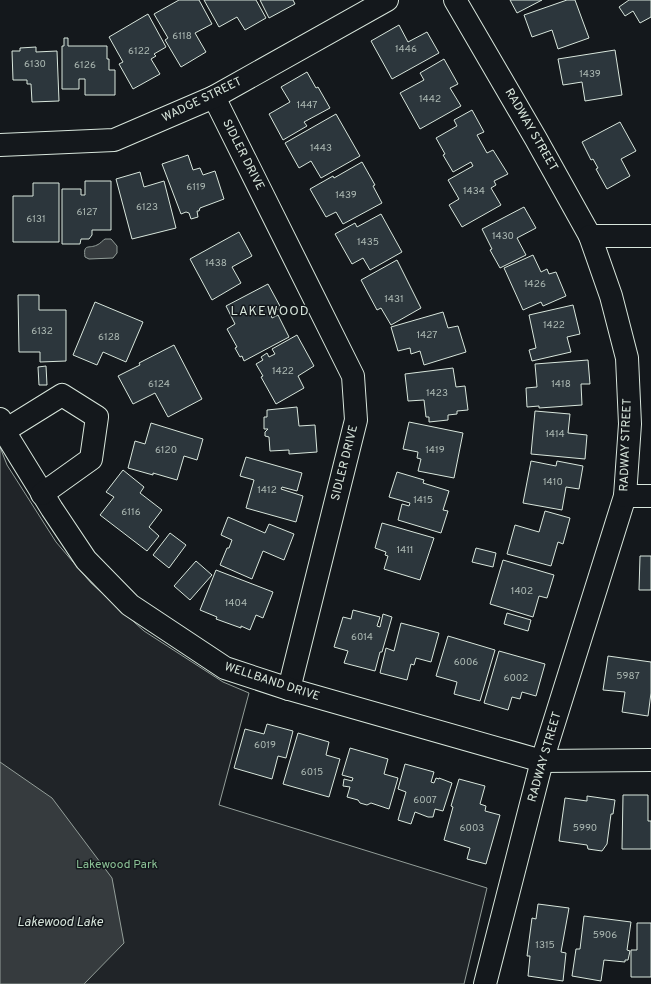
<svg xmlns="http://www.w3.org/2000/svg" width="651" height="984" font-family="Overpass,sans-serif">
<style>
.green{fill:#202428;stroke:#939e99}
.water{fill:#363b3e;stroke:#939e99}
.building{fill:#2c363c;stroke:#d8e6dc}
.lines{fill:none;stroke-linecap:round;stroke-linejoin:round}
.minor-casing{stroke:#d8e6dc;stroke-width:24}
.minor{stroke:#14181c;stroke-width:22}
.labels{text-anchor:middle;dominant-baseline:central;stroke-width:3;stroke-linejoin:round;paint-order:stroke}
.number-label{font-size:10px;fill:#adbab4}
.street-label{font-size:12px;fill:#d8e6dc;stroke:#14181c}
.park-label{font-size:12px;fill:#8ac095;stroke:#14181c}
.neighbourhood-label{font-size:13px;letter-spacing:1px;fill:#d8e6dc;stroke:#14181c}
.water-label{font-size:13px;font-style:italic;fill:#d8e6dc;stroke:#14181c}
</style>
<rect width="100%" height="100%" fill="#14181c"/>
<path class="green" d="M0,447L7,465L56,542L91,583L144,631L223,682L249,693L219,805L487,888L464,984H0Z"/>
<g class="water">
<path d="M105,239H111L117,246V253L113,258L89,259L85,257C83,243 89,249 97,245C100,244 103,240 105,239Z"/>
<path d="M0,762L52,798L112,878L124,943L84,984H0Z"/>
</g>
<g class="building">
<path d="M179,0H199L212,24L195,33L206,52L181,67L165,40L168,38L154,14Z"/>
<path d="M204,0H256L266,18L245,30L237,17L219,27Z"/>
<path d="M260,0H293L295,4L269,18Z"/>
<path d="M510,0H542L517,13Z"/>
<path d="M567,0H575L589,38L558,49L552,30L532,37L524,15Z"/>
<path d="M629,0H651V17L640,23L633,11L625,16L619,7Z"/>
<path d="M148,14L166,47L154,54L156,56L151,59L160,74L133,89L119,64L123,62L109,37Z"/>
<path d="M399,25L408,42L427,32L439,53L392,79L371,41Z"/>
<path d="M64,38H68V46H107V59H109V70H115V95H85V79H79V89H62V46H64Z"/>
<path d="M36,47V52L57,51L59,101L32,102L31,84H27V80H13L12,51H20V48Z"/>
<path d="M615,50L622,95L585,101L582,82L563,85L558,59Z"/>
<path d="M444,59L458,84L450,88L461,106L420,129L400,93L424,80L420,73Z"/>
<path d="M307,72L316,88L318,87L330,108L304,122L307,126L283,140L269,114L290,102L281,87Z"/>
<path d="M472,110L484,132L477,135L487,153L493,150L508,174L494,181L496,185L491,188L501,205L462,227L449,205L459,199L448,180L473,166L471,162L453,172L443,155L445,154L436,138L457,126L454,120Z"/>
<path d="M336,114L360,156L321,178L311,161L299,168L285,143Z"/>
<path d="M620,122L636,151L621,159L630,176L607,189L596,169L598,168L593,159L591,160L582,142Z"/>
<path d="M188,155L193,170L200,168L203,175L215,171L224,199L200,208L199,211H197L198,217L191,219L189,213L186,212L181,214L162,164Z"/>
<path d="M362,162L375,185L373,186L382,203L343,224L336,212L326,217L310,189L333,176L334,178Z"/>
<path d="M140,172L144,187L164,181L176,228L132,239L116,179Z"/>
<path d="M85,181H111V230H92V235L89,239H81L80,244H62V189H81V195H85Z"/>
<path d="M33,183H59V242H13V196H33Z"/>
<path d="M524,207L536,228L517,238L526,255L500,268L490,250L492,249L482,229Z"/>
<path d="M381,214L402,252L370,270L363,258L352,264L335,234L355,223L357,227Z"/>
<path d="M239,232L252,256L232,267L241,283L212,300L190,259Z"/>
<path d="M533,255L541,272L547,269L549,274L556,272L566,296L543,306L541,302L523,310L504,268Z"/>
<path d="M397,260L421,308L391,325L381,308L377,310L361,280Z"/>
<path d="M268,284L281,308L270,313L272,318L278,315L289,337L244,361L242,356L240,357L235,348L237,347L227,329L235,324L226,306Z"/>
<path d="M18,295H39V310H66V361L40,362V352H19Z"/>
<path d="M95,302L143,322L126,362L103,352L97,365L73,355Z"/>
<path d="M573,305L580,334L567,337L571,352L532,361L529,350L536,348L529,315Z"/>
<path d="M443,312L448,328L458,326L466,352L424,365L420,351L411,354L410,348L398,351L391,327Z"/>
<path d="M297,335L314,366L298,376L304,388L276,404L261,377L263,376L256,364L263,360L261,357L267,353L269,357L275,354L272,349Z"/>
<path d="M174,345L202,399L168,417L155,393L133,404L118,376L140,365L139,363Z"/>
<path d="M588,360L590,384H581L582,405L539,408V406L527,407L526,388L537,387L535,364Z"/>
<path d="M46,366L47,385H39L38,367Z"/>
<path d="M453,368L456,387L465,386L468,410L457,411V414L448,415V420L429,422V417H426L424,400L408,401L405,374Z"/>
<path d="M297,407L299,426L315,425L317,452L289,454V450L270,451L269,437L265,436V432L268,429H264V417H267V410Z"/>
<path d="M535,411L570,414L568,433L587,435L585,459L531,454Z"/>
<path d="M409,422L463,433L454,478L418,471L421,459L417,458L418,452L403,449Z"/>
<path d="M151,423L203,439L197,460L184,456L177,480L153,473V475L128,468L135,441L145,444Z"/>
<path d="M246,457L302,473L297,491L282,487L281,489L303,496L296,522L246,508L254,480L240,476Z"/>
<path d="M531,461L556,466L557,461L583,466L579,489L566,487L562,510L523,503Z"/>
<path d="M123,470L144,487L140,493L162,510L149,527L159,536L147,551L100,515L114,497L106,492Z"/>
<path d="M397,472L424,480L423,483L449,491L443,510L448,511L441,533L398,520L402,504L409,506L410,503L389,497Z"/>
<path d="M545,511L570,518L563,544L558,542L551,566L507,554L515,525L539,532Z"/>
<path d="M228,517L265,533L269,524L294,534L284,560L263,551L252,579L220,565L227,548H229L232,540L221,535Z"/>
<path d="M382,523L434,538L420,580L384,569L388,556L385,555L386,552L375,548Z"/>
<path d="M170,533L186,545L169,568L153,555Z"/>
<path d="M476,548L496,553L493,567L472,562Z"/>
<path d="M640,556H651V590H639Z"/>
<path d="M503,560L554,575L547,598L539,596L533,617L490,604Z"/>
<path d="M196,561L212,575L190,600L174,586Z"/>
<path d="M216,570L273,592L263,618L256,615L250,630L241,626V628L216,619L217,617L200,610Z"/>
<path d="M353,610L380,617L377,626L380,627L383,614L392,617L382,652H380L375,671L344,663L348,651L334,647L343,617L351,619Z"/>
<path d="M507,613L531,620L528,631L504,624Z"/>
<path d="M401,623L439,633L431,662L416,658L414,665L411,664L407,680L380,673L386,648L394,651Z"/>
<path d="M448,636L495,650L480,701L454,694L457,682L436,676Z"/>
<path d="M499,651L545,664L536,696L522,692L520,699L512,697L508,710L484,703Z"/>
<path d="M608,656L651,662V693L648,716L622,712L625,692L603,690Z"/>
<path d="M267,724L293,731L286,758L278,756L272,779L234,768L245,729L264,734Z"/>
<path d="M298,733L329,742L326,755L340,759L329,797L283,784Z"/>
<path d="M350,748L388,759L384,774L398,778L389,809L371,803L367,805L360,803L358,800L347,797L350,787L343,786L344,779L352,781L353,778L342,775Z"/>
<path d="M405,764L434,772L431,782L434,783L436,778L439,779V778L452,783L443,811L435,809L433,817H428L415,812L411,824L398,820L406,792L398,789Z"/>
<path d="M459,779L485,786L480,804L486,806L485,811L500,815L486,864L467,859L470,848L444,840L453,807L451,806Z"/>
<path d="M623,795H648V821H651V849H622Z"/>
<path d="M587,796L615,800L613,814H611L607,844L602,851L588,849L587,845L559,841L565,798L587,801Z"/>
<path d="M538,904L569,908L561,952L566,953L563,981L528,976L530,956H527L532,918L536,919Z"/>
<path d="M584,916L631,922L627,950L630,951L628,960H625V962L604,960L601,981L572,976L576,949H580Z"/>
<path d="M637,923H651V977H631V950H637Z"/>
</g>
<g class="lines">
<g class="minor-casing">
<g id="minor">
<path d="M455,0L536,139L590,236L611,296L627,358L630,424L625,496L542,761L485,984"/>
<path d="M214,97L353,376L356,420L289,689"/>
<path d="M0,145L114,140L214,97L387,0"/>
<path d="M590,236H651"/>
<path d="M0,419L4,431L52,509L86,560L130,605L225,668L289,689L542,761L651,760"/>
<path d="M4,431L62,395L97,417L91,459L42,494"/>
<path d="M625,496H651"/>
</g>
</g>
<use href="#minor" class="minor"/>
</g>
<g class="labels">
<g class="number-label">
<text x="182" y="36">6118</text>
<text x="406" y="49">1446</text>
<text x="139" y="51">6122</text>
<text x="35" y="64">6130</text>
<text x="85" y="65">6126</text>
<text x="590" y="74">1439</text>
<text x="430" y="99">1442</text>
<text x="307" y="105">1447</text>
<text x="321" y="148">1443</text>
<text x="196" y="187">6119</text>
<text x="474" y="191">1434</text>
<text x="346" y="195">1439</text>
<text x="147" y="207">6123</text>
<text x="87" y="212">6127</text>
<text x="36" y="219">6131</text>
<text x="503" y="236">1430</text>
<text x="368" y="242">1435</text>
<text x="216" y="263">1438</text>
<text x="535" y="284">1426</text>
<text x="394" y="299">1431</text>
<text x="554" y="325">1422</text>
<text x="42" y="331">6132</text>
<text x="427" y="335">1427</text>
<text x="109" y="337">6128</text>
<text x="283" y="371">1422</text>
<text x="159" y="384">6124</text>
<text x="561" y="384">1418</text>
<text x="437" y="393">1423</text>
<text x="555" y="434">1414</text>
<text x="166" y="450">6120</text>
<text x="435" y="450">1419</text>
<text x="553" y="482">1410</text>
<text x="267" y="490">1412</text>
<text x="423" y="500">1415</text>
<text x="131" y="512">6116</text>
<text x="405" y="550">1411</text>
<text x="522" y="591">1402</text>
<text x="236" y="603">1404</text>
<text x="362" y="637">6014</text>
<text x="466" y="662">6006</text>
<text x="628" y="676">5987</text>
<text x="516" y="678">6002</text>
<text x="265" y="745">6019</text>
<text x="312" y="772">6015</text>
<text x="425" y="800">6007</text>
<text x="472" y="828">6003</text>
<text x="585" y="828">5990</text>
<text x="605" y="935">5906</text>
<text x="545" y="945">1315</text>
</g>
<g class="street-label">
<text transform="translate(202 100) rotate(-26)">WADGE STREET</text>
<text transform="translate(531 130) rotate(60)">RADWAY STREET</text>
<text transform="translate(243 155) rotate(63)">SIDLER DRIVE</text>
<text transform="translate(626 445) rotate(-88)">RADWAY STREET</text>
<text transform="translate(345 463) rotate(-76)">SIDLER DRIVE</text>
<text transform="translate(272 682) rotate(18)">WELLBAND DRIVE</text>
<text transform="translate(545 757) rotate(-74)">RADWAY STREET</text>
</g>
<g class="park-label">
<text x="117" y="865">Lakewood Park</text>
</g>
<g class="neighbourhood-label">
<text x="270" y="312">LAKEWOOD</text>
</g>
<g class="water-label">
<text x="60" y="923">Lakewood Lake</text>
</g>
</g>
</svg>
